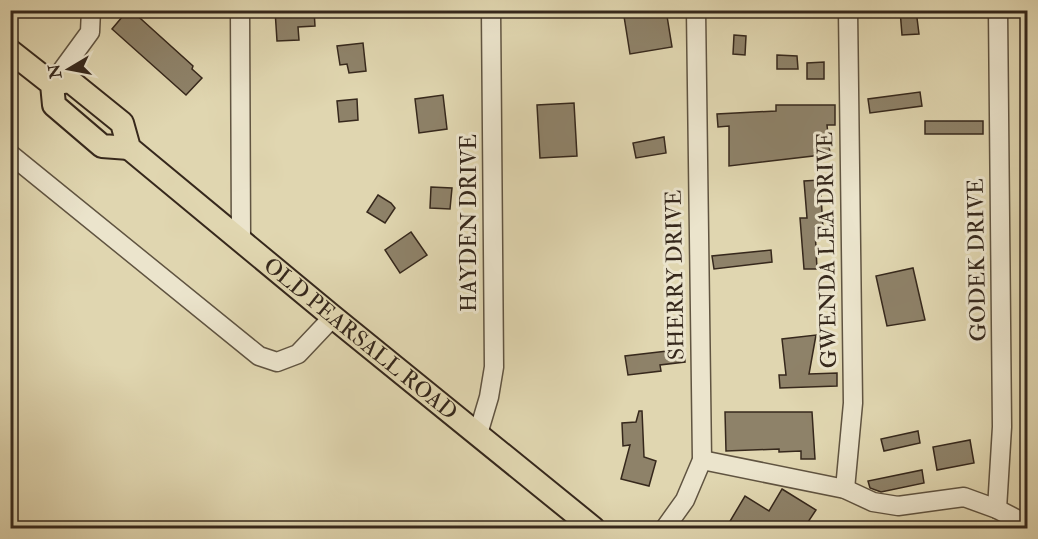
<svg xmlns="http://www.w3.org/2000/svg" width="1038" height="539" font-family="'IM FELL Double Pica',serif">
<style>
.building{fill:#8e8269;stroke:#36281c;stroke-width:1.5}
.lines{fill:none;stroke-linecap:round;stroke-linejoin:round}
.minor-casing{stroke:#605441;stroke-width:21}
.major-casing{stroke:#36281c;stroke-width:26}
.minor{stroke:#ebe4cc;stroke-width:18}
.major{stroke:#e0d6b0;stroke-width:22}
.labels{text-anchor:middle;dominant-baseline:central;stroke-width:6;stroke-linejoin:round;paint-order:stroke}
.street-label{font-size:22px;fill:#36281c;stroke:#ebe4cc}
</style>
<rect width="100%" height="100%" fill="#e0d6b0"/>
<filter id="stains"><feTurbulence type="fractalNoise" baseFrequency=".00333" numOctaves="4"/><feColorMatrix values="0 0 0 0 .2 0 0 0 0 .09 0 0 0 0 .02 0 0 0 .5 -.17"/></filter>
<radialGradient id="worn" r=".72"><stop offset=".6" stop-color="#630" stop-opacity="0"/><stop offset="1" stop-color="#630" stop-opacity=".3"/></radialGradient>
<g class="building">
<path d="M128,10H131L193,66L192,69L202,78L186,95L112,29Z"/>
<path d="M275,10H314L315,26L298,27L299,40L277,41Z"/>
<path d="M623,10H666L672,47L630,54Z"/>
<path d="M900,10H916L919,34L902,35Z"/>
<path d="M734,35L746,36L745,55L733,54Z"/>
<path d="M363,43L366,71L349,73L347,64L340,65L337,46Z"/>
<path d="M777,55L797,56L798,69H777Z"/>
<path d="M824,62V79H807V63Z"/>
<path d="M920,92L922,106L870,113L868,99Z"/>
<path d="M443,95L447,129L419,133L415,99Z"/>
<path d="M357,99L358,120L339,122L337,101Z"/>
<path d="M574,103L577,156L540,158L537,105Z"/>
<path d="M776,105H835V125H827L830,154L729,166V126L718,127L717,114L776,111Z"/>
<rect x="925" y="121" width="58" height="13"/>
<path d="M664,137L666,153L636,158L633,143Z"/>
<path d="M820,180L823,228H815L817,269H804L800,218H807L804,181Z"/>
<path d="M431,187L452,188L450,209L430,208Z"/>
<path d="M378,195L391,203L395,208L385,223L367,212Z"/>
<path d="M411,232L427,255L400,273L385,250Z"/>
<path d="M771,250L772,262L714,269L712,256Z"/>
<path d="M913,268L925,320L887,326L876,276Z"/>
<path d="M816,335L809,374L837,373V386L780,388L779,375H786L782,339Z"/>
<path d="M684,349L685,362L660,365L661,371L628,375L625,356Z"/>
<path d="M639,411H642L644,457L656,461L649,486L621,479L630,445L623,446L622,423L636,422Z"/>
<path d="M725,412H812L815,459H801V451L779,452V449L726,451Z"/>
<path d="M918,431L920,443L884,451L881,439Z"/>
<path d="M970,440L974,463L937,470L933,447Z"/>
<path d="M922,470L924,483L881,492L870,488L868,481Z"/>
<path d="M782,489L816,510L804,528H726L745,496L769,511Z"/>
</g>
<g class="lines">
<g class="minor-casing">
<g id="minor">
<path d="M240,10L241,239"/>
<path d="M52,84L90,32L91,10"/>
<path d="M10,154L259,356L277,362L298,354L333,317"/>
<path d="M478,434L489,397L494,367L491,10"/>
<path d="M702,460L845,489L873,502L898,506L964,497L997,509L1028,525"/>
<path d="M845,489L853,403L848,10"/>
<path d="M997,509L1002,427L998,10"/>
<path d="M665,528L685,500L702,460L696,10"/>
</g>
</g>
<g class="major-casing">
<g id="major">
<path d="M10,51L52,84L54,105L102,146L129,148"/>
<path id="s1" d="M52,84L70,81L122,123L129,148L333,317L593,528"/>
</g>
</g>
<use href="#minor" class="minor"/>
<use href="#major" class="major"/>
</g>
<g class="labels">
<g class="street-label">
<text transform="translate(469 223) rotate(-90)">HAYDEN DRIVE</text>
<text transform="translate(827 250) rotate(-91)">GWENDA LEA DRIVE</text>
<text transform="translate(977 260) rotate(-91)">GODEK DRIVE</text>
<text transform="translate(675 275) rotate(-91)">SHERRY DRIVE</text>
<text stroke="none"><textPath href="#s1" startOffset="411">OLD PEARSALL ROAD</textPath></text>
</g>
</g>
<rect width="1038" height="539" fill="none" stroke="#e0d6b0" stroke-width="36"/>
<rect x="12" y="12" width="1014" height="515" fill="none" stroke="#36281c" stroke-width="3"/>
<rect x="18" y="18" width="1002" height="503" fill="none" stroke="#36281c" stroke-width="1.5"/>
<g transform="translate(69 69) rotate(260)" stroke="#ebe4cc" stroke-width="4.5" paint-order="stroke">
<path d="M0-4.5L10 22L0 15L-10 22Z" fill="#36281c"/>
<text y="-9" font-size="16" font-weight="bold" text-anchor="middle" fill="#36281c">N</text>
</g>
<rect width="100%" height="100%" filter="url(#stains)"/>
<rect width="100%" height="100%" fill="url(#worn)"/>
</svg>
